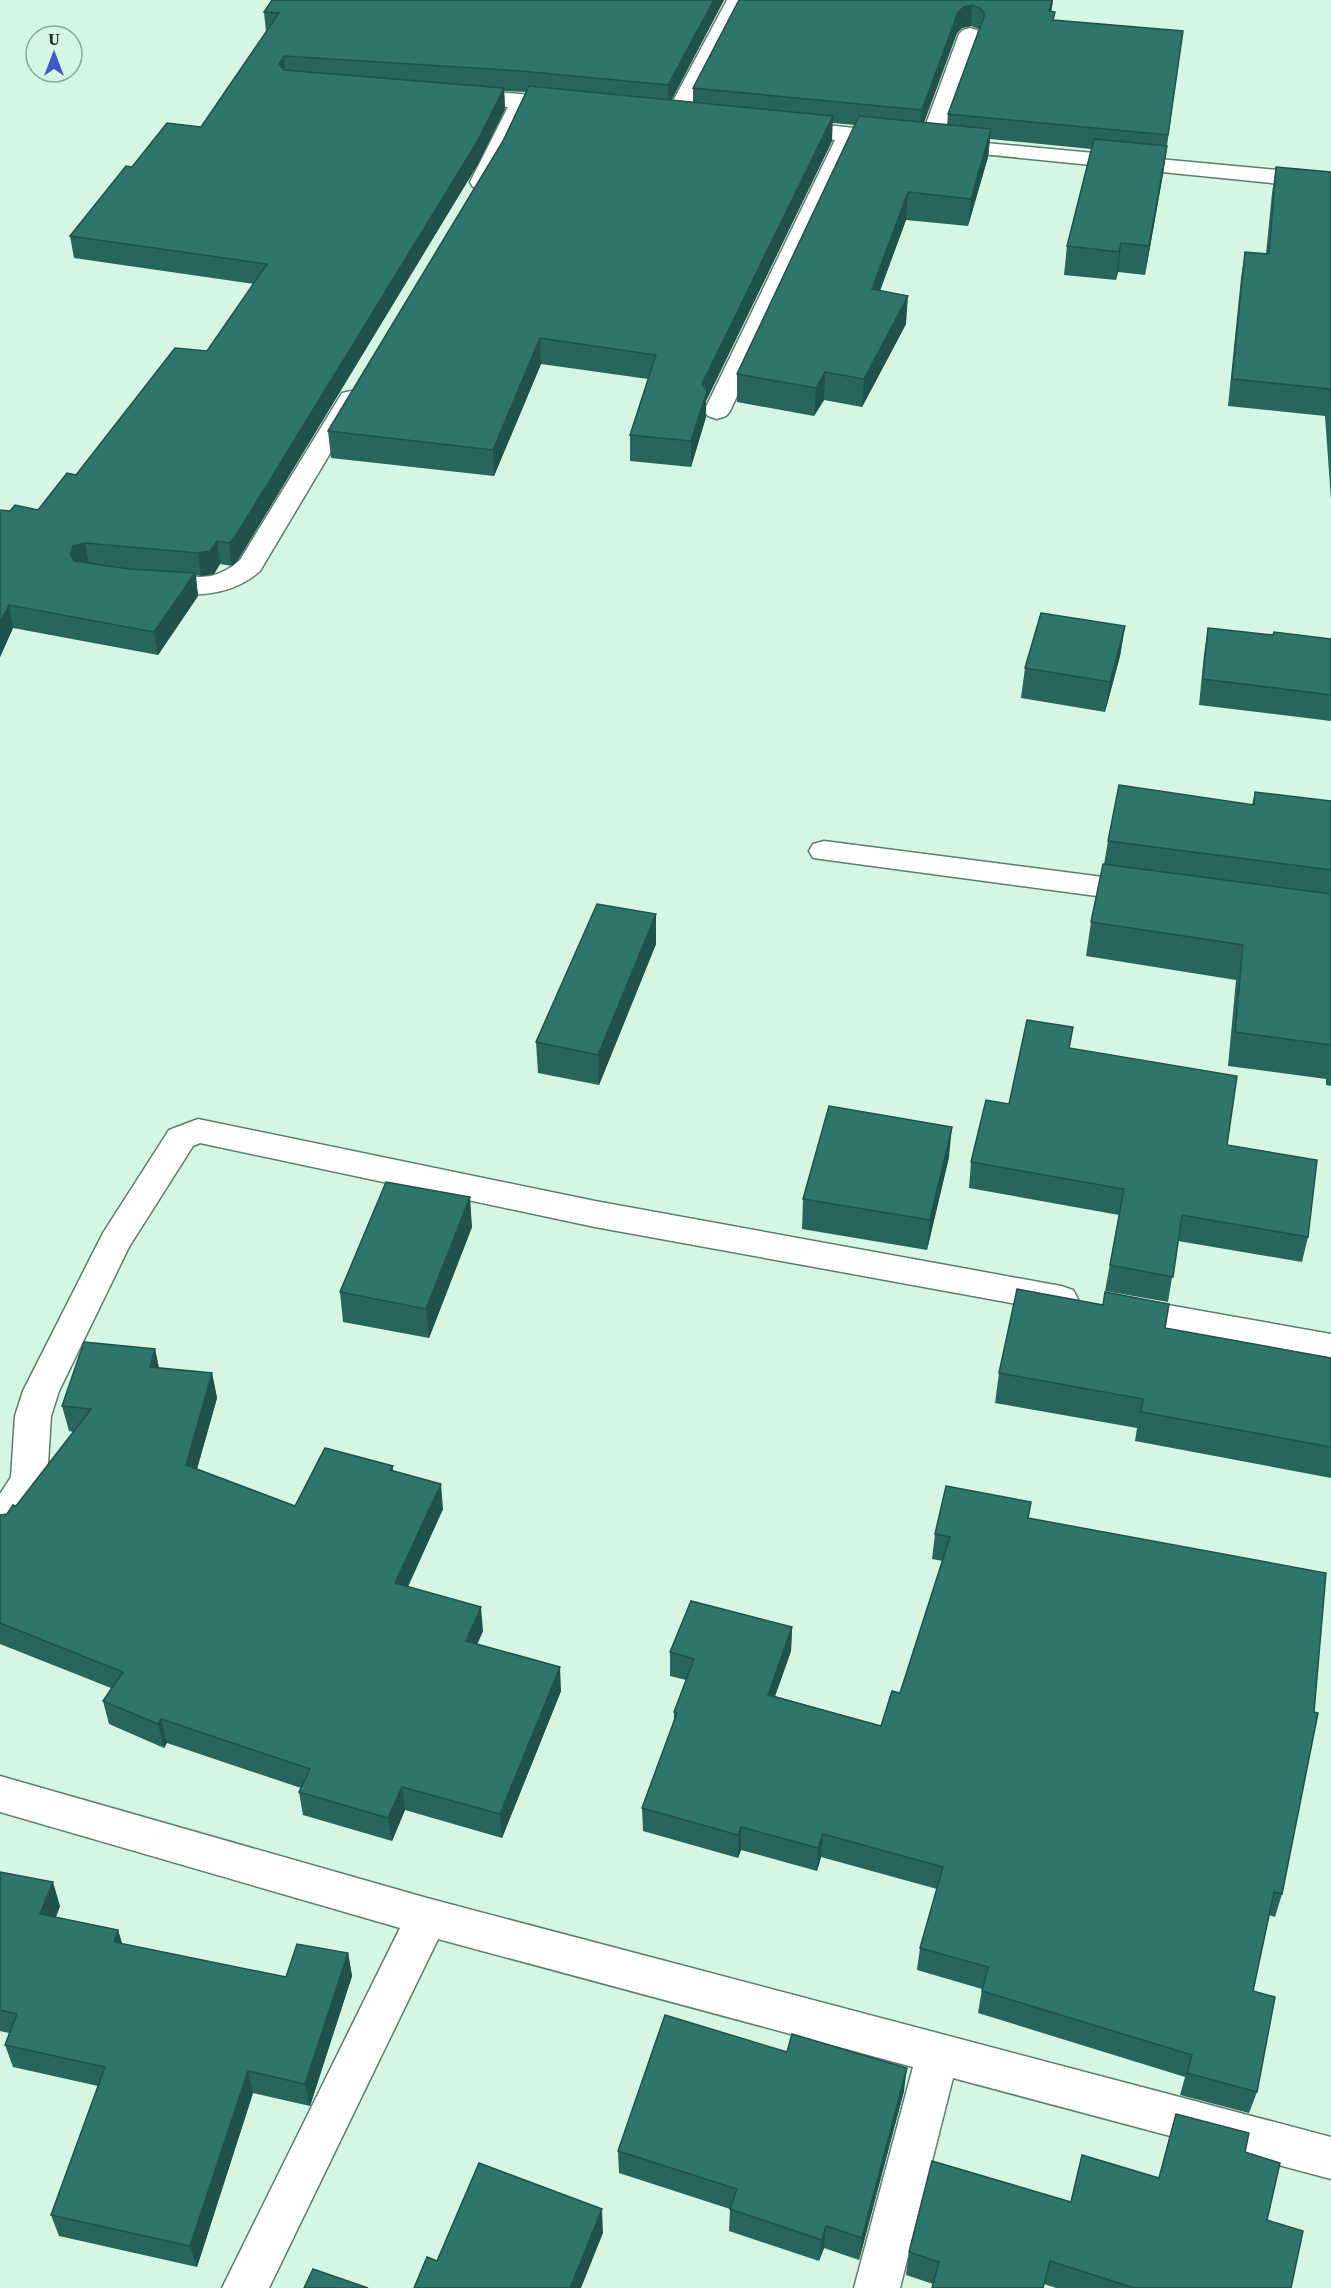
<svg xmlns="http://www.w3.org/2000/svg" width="1331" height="2288" font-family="'Source Serif 4',serif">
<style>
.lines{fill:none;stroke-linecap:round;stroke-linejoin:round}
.minor-casing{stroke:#5e7d6c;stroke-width:3}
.minor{fill:#fff;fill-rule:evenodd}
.wall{fill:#28655c;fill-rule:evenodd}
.shaded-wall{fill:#20524b}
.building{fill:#2e756b;stroke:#20524b;stroke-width:1.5}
</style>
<rect width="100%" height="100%" fill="#d4f6e3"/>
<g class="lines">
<g class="minor-casing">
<g id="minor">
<path d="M727,0H747L687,116L684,121L676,123L668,121L665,116Z"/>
<path d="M970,28L977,30L981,34L943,139L1331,175V189L922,148L919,143L959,34L963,30Z"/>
<path d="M458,89L568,98L576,100L579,105L576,110L568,112L529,108L492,182L489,187L481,189L473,187L470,182L508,107L450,101L447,96L450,91Z"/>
<path d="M787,121L893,132L901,134L904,139L901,144L893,146L856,142L730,411L726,416L717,419L708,416L704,411L835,140L779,133L776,128L779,123Z"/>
<path d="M351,391L360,393L363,398L260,571C229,599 183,598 143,588L140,582L143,576C182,567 204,592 240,560L339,398L342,393Z"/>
<path d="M824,841L1142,882L1153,885L1157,892L1153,899L1142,902L813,858L809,851L813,844Z"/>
<path d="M198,1119L595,1201L1061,1286L1073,1290L1078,1299L1073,1308L1061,1312L595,1227L200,1143L193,1146L129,1247L59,1391L51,1416L47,1479L13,1536L0,1540V1494L11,1477L15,1416L23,1391L103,1233L169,1130Z"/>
<path d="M1123,1297L1331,1334V1362L1111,1319L1106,1310L1111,1301Z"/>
<path d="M0,1776L427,1898L1331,2137V2179L953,2078L900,2288H854L913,2067L438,1939L269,2288H222L400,1928L0,1812Z"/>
</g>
</g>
<use href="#minor" class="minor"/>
</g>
<g class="wall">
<path d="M272,0H724L671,100L693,102V88L739,0H1053L1051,11L1054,20L1183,31L1163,174L1145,275L1118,272L1116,280L1064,275L1067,246L1091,149L990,139L988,157L968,226L906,220L880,291L906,324L862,407L824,400L814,416L737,402V374L855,125L832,123V141L706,401V417L691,467L630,461V435L648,379L541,364L494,476L331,458L328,431L503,141L526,92L504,91L505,109L478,164L238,560L232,566L220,564L214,574L201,576L196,575L198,596L158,655L13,628L0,657V510L10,511L38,510L207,351L254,284L74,258L70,236L132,167L201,127L266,32L264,12ZM971,26L979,29L948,114L947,125L924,123L957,33L962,28Z"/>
<path d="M1276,167L1331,172V500L1325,416L1228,406L1241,278L1245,252L1266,254L1272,193Z"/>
<path d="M1125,626L1120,656L1105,712L1021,698L1025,668Z"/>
<path d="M1208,628L1273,635L1331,639V721L1199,705L1204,654Z"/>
<path d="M1255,792L1331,801V1086L1326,1085V1079L1228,1066L1236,980L1086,956L1091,922L1104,864L1108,841L1252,805Z"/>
<path d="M656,914V944L599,1085L538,1073L536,1042Z"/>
<path d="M1070,1048L1227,1145L1308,1237L1302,1262L1178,1241L1168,1302L1105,1291L1119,1215L969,1188L971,1162Z"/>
<path d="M949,1157L927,1250L802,1229L803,1199Z"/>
<path d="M472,1227L429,1338L343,1322L340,1292Z"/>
<path d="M1165,1328L1331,1358V1478L1135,1441L1137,1428L995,1403L999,1373Z"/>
<path d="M155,1349L159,1368L212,1373L217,1398L197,1469L295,1506L393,1466V1471L443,1509L408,1587L483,1631L477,1644L561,1691L502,1838L405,1810L392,1841L303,1815L299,1792L301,1788L167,1743L164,1748L109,1724L103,1701L111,1688L0,1644V1515L7,1514L16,1506L74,1432L69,1431L62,1406Z"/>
<path d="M1029,1518L1282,1894L1275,1917L1269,1915L1253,1991L1257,2092L1249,2113L1180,2095L1185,2077L978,2013L982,1989L917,1970L920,1948L937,1889L821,1857L817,1871L741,1850L738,1858L643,1831L642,1808L674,1722V1712L686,1680L670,1676V1652L792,1627L791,1651L775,1696L881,1726L900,1693L943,1561L932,1559L935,1534Z"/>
<path d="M0,1872L60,1906L56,1917L118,1930L122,1944L286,1977L348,1953L352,1976L310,2106L253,2093L197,2267L59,2236L51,2215L98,2086L13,2067L5,2045L9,2033L0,2031Z"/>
<path d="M904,2091L859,2260L824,2248L819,2261L729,2231L730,2209L619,2173L618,2151Z"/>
<path d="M1176,2114L1245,2152L1267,2220L1291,2288H1056L1044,2284H933L906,2275L909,2252L1071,2202L1082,2155L1159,2178Z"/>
</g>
<g class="shaded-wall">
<path d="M714,0H724L668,107V85Z"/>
<path d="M1052,0H1053L1051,14L1049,11Z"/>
<path d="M972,5L971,26L962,28L957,33L920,132L922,110L958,12L964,7Z"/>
<path d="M284,56L286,77L279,64Z"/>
<path d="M504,88L505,109L478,164L238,560L232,566L229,543Z"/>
<path d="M833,116L832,141L706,401V417L691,467V441L702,384Z"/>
<path d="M991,129L988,157L968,226L971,199Z"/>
<path d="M1167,146L1163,174L1145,275L1149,246Z"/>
<path d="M908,192L906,220L870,317L872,289Z"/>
<path d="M1121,243L1118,272L1116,280L1119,252Z"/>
<path d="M908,296L906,324L862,407L864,379Z"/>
<path d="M540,338L541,364L494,476L493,450Z"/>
<path d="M825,372L824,400L814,416L816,388Z"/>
<path d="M217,541L220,564L214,574L201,576L198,553Z"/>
<path d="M85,543L89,566L77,569L70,554L73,546Z"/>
<path d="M195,573L198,596L158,655L154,632Z"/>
<path d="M9,605L13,628L0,657V623Z"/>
<path d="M1125,626L1120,656L1105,712L1110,682Z"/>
<path d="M656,914V944L599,1085L598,1055Z"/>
<path d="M952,1127L949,1157L927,1250L930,1220Z"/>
<path d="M470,1197L472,1227L429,1338L426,1309Z"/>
<path d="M155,1349L160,1374L150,1367Z"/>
<path d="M212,1373L217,1398L191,1490L186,1465Z"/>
<path d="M441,1484L443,1509L398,1607L395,1583Z"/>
<path d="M481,1607L483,1631L468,1665L466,1641Z"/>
<path d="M792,1627L791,1651L767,1719L768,1695Z"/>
<path d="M560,1667L561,1691L502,1838L500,1814Z"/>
<path d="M161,1719L167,1743L164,1748L158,1724Z"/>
<path d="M402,1787L405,1810L392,1841L388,1818Z"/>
<path d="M741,1827V1850L738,1858V1835Z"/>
<path d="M823,1834L821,1857L817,1871L818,1848Z"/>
<path d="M53,1882L60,1906L48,1937L40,1914Z"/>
<path d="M118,1930L125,1953L114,1942Z"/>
<path d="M348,1953L352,1976L310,2106L305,2084Z"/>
<path d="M907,2068L904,2091L859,2260L862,2238Z"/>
<path d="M248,2071L253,2093L197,2267L190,2246Z"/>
<path d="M602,2209L603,2233L581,2288H570Z"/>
<path d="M826,2226L824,2248L819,2261L822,2240Z"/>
</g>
<g class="building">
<path d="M272,0H714L668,85L521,71L284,56L279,64L284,70L504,88L477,142L235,537L229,543L217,541L210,551L198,553L85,543L73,546L70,554L74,561L129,569L195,573L154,632L9,605L0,623V510L10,511L15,505L38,510L67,473L76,475L175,348L207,351L267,264L70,236L126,166L132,167L167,123L201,127L279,13L264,12Z"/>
<path d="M739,0H1052L1049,11L1055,12L1053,20L1183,31L1168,135L948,114L985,14L980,8L972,5L964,7L958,12L922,110L693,88Z"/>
<path d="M529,86L833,116L702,384L707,391L691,441L630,435L656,355L540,338L493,450L328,431L503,141Z"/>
<path d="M859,116L991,129L971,199L908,192L872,289L908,296L864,379L825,372L816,388L737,374Z"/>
<path d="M1094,139L1167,146L1149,246L1121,243L1119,252L1067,246Z"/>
<path d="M1276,167L1331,172V402L1330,389L1232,379L1245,252L1269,254Z"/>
<path d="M1041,613L1125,626L1110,682L1025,668Z"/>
<path d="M1208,628L1273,635L1274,632L1331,639V695L1203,679Z"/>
<path d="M1119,785L1254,805L1255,792L1331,801V870L1108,841Z"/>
<path d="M1103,864L1331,894V1045L1235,1032L1243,945L1091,922Z"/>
<path d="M597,904L656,914L598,1055L536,1042Z"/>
<path d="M1027,1020L1073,1027L1069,1048L1237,1076L1227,1145L1317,1160L1308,1237L1182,1215L1173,1277L1110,1265L1124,1189L971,1162L986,1100L1009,1104Z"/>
<path d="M829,1106L952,1127L930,1220L803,1199Z"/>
<path d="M386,1182L470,1197L426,1309L340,1292Z"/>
<path d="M1017,1289L1103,1305L1105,1292L1169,1304L1165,1328L1331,1358V1447L1141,1412L1143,1399L999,1373Z"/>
<path d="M84,1342L155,1349L150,1367L212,1373L186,1465L295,1506L325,1448L393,1466L390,1470L441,1484L395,1583L481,1607L466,1641L560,1667L500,1814L402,1787L388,1818L299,1792L310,1769L161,1719L158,1724L103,1701L123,1672L0,1623V1515L7,1514L13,1505L16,1506L91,1409L62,1406Z"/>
<path d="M946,1486L1031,1502L1028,1518L1326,1573L1314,1712L1318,1713L1282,1894L1274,1892L1253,1991L1275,1997L1257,2092L1187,2073L1192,2055L982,1991L988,1967L920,1948L943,1867L823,1834L818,1848L741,1827L738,1835L642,1808L677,1713L674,1712L694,1659L670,1652L691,1601L792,1627L768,1695L881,1726L892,1691L900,1693L950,1537L935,1534Z"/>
<path d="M0,1872L53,1882L40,1914L118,1930L114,1942L286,1977L297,1944L348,1953L305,2084L248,2071L190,2246L51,2215L105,2067L5,2045L17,2014L0,2010Z"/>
<path d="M665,2015L787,2052L792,2034L907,2068L862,2238L826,2226L822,2240L730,2209L737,2189L618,2151Z"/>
<path d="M1176,2114L1249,2133L1245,2152L1280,2163L1267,2220L1303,2231L1291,2288H1134L1050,2261L1043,2288H932L939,2262L909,2252L932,2161L1071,2202L1082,2155L1159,2178Z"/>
<path d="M479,2163L602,2209L570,2288H414L427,2257L437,2261Z"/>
<path d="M313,2269L368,2288H304Z"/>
</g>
<g transform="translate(54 54)"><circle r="28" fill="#d4f6e3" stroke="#8da799" stroke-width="1.5"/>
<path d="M0-4.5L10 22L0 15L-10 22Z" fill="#3d5acd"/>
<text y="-9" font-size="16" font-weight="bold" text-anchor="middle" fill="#233029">U</text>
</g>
</svg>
